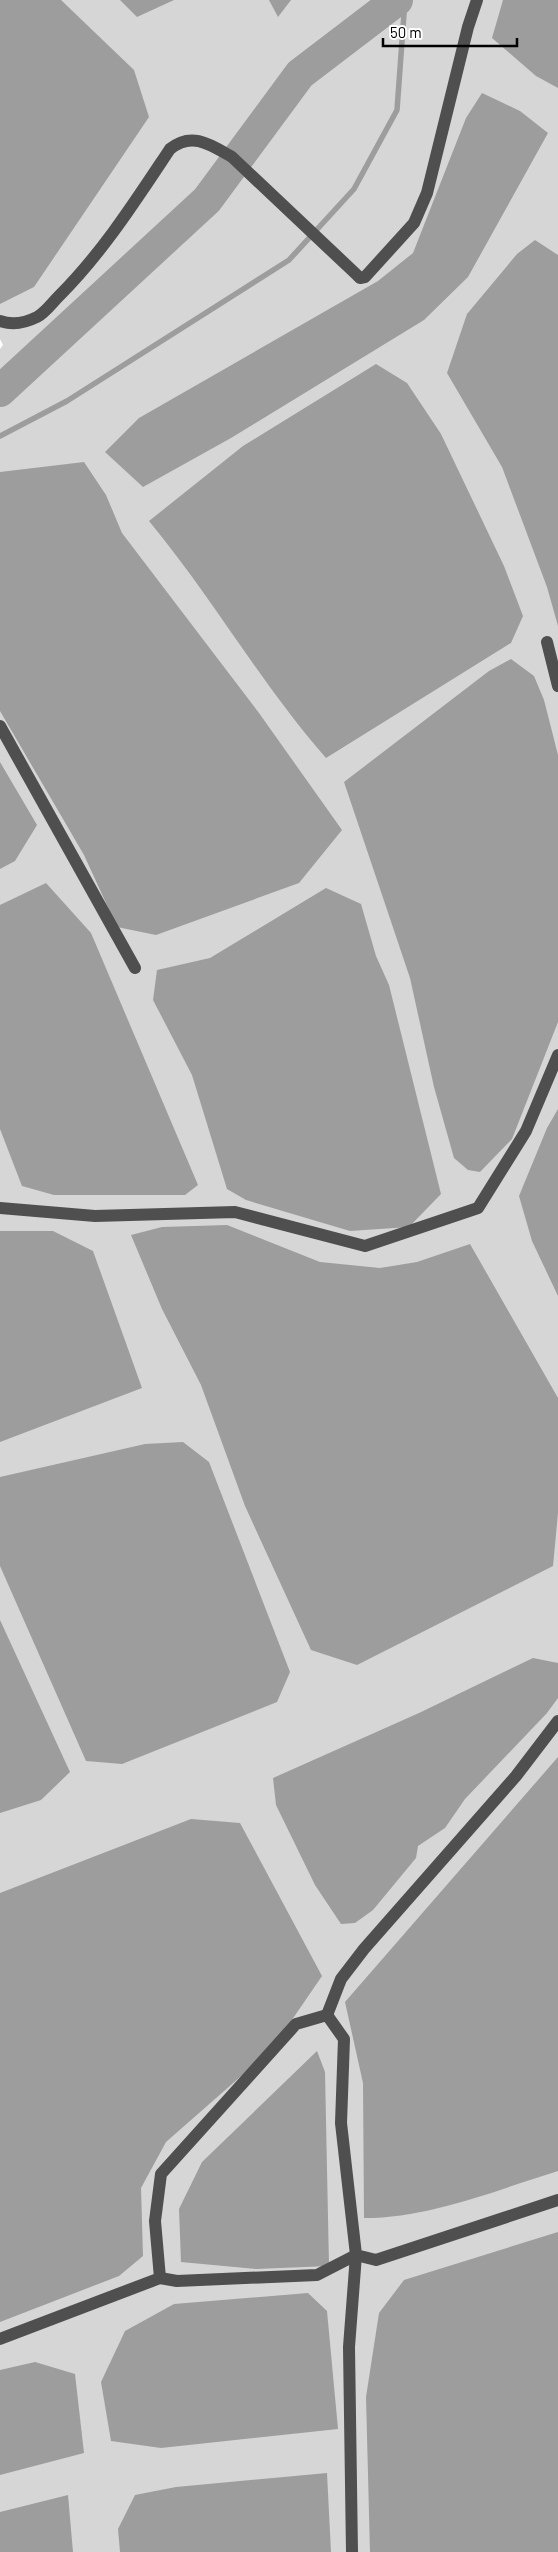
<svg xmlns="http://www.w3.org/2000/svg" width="558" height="2552" font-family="Barlow,sans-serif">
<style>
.green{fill:#d6d6d6}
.water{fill:#9d9d9d}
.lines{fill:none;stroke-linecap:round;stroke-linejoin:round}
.stream{stroke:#9d9d9d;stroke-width:5.5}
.river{stroke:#9d9d9d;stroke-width:32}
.minor{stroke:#4f4f4f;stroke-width:12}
</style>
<rect width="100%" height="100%" fill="#fff"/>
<path class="green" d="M0,0H558V2552H0V349L3,345L0,339Z"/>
<g class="water">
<path d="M0,0H61L134,70L149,117L34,287L0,304Z"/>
<path d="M120,0H174L137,17Z"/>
<path d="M269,0H291L278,17Z"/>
<path d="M503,0H558V88L536,76L492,38Z"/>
<path d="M482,93L520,111L548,133L468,277L424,320L231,438L143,487L105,452L139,418L378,281L413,253L466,118Z"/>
<path d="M535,240L558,255V626L547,587L502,467L447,373L467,314L517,254Z"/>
<path d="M376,364L407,383L441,434L504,566L523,616L511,643L326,758C261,684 212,597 149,521L243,446Z"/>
<path d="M84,462L106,495L122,533L259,713L342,830L299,883L156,935L117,927L84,855L0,711V472Z"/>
<path d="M511,659L534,676L544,700L558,755V1022L512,1139L480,1172L468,1170L454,1158L434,1087L410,978L344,782L489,671Z"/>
<path d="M0,762L37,825L15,861L0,869Z"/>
<path d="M46,883L91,933L198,1185L185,1195H54L22,1186L0,1129V905Z"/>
<path d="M326,888L361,904L376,956L389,985L441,1194L409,1227L350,1231L246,1200L227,1189L192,1075L153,1000L157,970L210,958Z"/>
<path d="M558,1109V1296L532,1241L519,1196L547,1128Z"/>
<path d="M227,1225L320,1262L380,1268L417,1262L470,1244L558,1398V1513L553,1566L357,1665L311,1650L245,1506L201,1385L162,1309L131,1235L162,1227Z"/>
<path d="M0,1231H53L93,1251L142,1388L0,1442Z"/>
<path d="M183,1442L209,1462L290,1672L277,1702L122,1764L86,1761L0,1566V1477L145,1444Z"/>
<path d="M0,1620L70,1772L41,1800L0,1813Z"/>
<path d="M533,1658L558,1663V1698L547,1713L465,1799L445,1828L418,1846L416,1858L373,1910L355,1923L341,1924L315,1885L276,1805L273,1778L419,1713Z"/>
<path d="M558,1757V2171C496,2190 430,2218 364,2218L363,2083L345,2002Z"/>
<path d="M191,1819L240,1823L322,1976L272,2049L166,2142L141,2188L143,2256L119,2276L0,2322V1893Z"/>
<path d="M317,2051L325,2072L329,2266L256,2269L181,2262L179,2209L202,2162Z"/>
<path d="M558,2232V2552H370L366,2397L379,2313L404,2280Z"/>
<path d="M308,2293L327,2311L338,2429L161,2448L111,2441L101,2382L125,2331L174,2304Z"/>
<path d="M35,2362L75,2374L84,2453L0,2475V2370Z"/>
<path d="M327,2473L331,2552H120L118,2529L135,2495L176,2487Z"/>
<path d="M68,2495L73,2552H0V2512Z"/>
</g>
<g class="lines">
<path class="stream" d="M0,436L67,401L289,260L354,189L397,110L405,0"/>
<path class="river" d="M0,391L207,200L300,74L397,0"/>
<g class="minor">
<path d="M0,321C12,325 25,323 37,317C45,313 52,303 59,296C103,252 136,200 170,149C192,131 211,145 232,157L357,275L360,278L365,277L414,223L427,193L468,27L477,0"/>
<path d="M547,642L558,686"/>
<path d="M0,726L135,968"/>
<path d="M0,1208L95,1216L235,1212L365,1246L478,1208L526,1131L558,1055"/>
<path d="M327,2015L341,1979L364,1949L516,1776L558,1721"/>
<path d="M160,2278L177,2281L317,2275L356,2255L349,2347L352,2552"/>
<path d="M0,2339L160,2278L155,2221L161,2174L296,2024L327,2015L344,2039L341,2123L356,2255L376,2260L558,2200"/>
</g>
</g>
<path d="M383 38v8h134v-8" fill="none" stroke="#000000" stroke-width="2.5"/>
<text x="390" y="38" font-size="15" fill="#000000" stroke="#ffffff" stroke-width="4" paint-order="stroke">50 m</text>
</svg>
